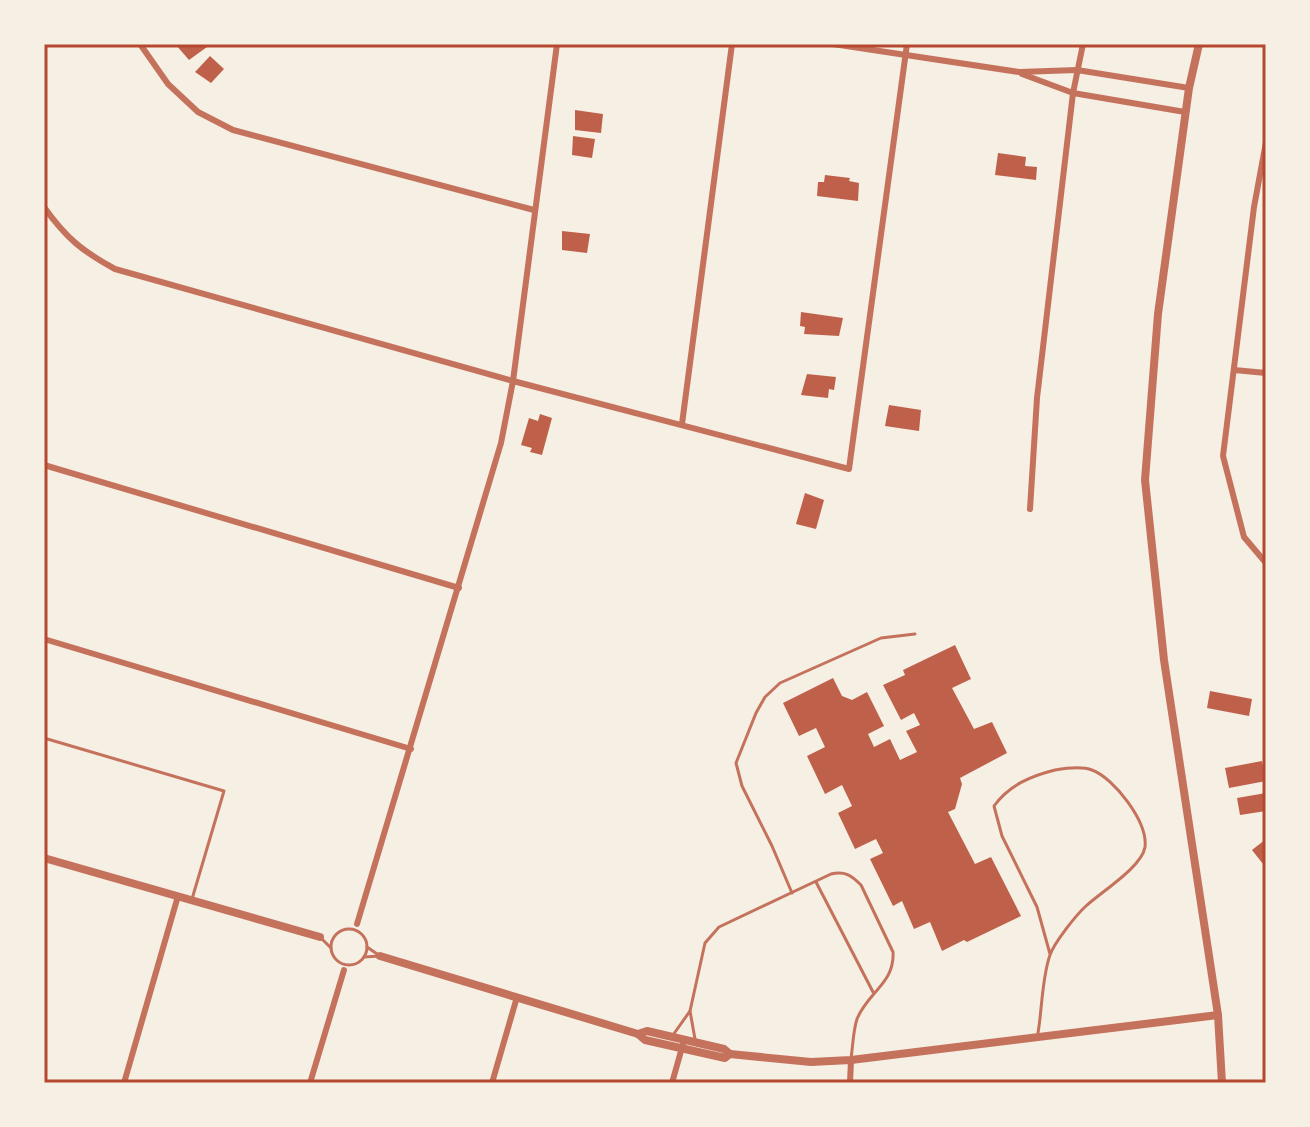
<svg xmlns="http://www.w3.org/2000/svg" width="1310" height="1127" font-family="Raleway,sans-serif">
<style>
.building{fill:#bf614a}
.lines{fill:none;stroke-linecap:round;stroke-linejoin:round}
.service{stroke:#c5725c;stroke-width:3}
.minor{stroke:#c5725c;stroke-width:6}
.tertiary{stroke:#c5725c;stroke-width:8}
.neatline{fill:none;stroke:#b5482f;stroke-width:3}
</style>
<rect width="100%" height="100%" fill="#f6efe4"/>
<g class="building">
<path d="M178,44H205L207,47L189,60L176,45Z"/>
<path d="M210,56L224,69L211,83L195,72Z"/>
<path d="M575,110L603,114L601,133L575,130Z"/>
<path d="M573,136L595,139L592,158L572,155Z"/>
<path d="M998,153L1026,157L1025,166L1037,167L1036,180L995,175Z"/>
<path d="M825,175L850,178L849,181L859,183L858,201L817,196L818,182H824Z"/>
<path d="M562,231L590,234L587,253L562,250Z"/>
<path d="M801,312L843,318L839,336L804,334L805,327L800,326Z"/>
<path d="M807,374L836,377L834,390L829,389L828,398L801,395Z"/>
<path d="M889,405L921,410L919,431L885,426Z"/>
<path d="M540,414L552,418L542,455L530,452L532,448L521,445L529,418L538,421Z"/>
<path d="M805,493L824,500L816,529L796,524Z"/>
<path d="M955,645L971,679L952,688L974,729L992,722L1007,753L960,778L962,784L955,809L948,812L975,864L991,857L1021,916L967,942L964,940L942,951L930,922L914,929L902,901L893,906L870,859L883,853L876,839L855,849L838,813L852,806L842,785L825,794L807,756L825,747L816,728L799,736L783,703L833,678L842,696L852,700L867,692L884,726L868,734L874,747L890,739L900,760L917,752L906,731L920,725L914,713L901,720L883,685L905,675L903,670Z"/>
<path d="M1210,691L1252,699L1249,716L1207,708Z"/>
<path d="M1262,761L1266,781L1229,788L1225,768Z"/>
<path d="M1266,793V811L1240,815L1237,798Z"/>
<path d="M1266,839V862L1263,864L1252,850Z"/>
</g>
<g class="lines">
<g class="service">
<path d="M44,738L224,791L192,899"/>
<path d="M816,882L873,992"/>
<path d="M792,893L772,846L742,786L736,763L756,713L765,697L780,683L881,638L915,634"/>
<circle cx="349" cy="947" r="18"/>
<path d="M320,937L331,948"/>
<path d="M367,947L380,956"/>
<path d="M364,957L380,956"/>
<path d="M690,1011L695,1039"/>
<path d="M1038,1033C1042,1010 1042,977 1050,955C1054,943 1076,915 1086,906C1101,892 1142,867 1145,847C1148,822 1114,778 1092,770C1082,766 1066,768 1055,770C1031,776 1009,785 994,806L1002,836L1037,907L1050,954"/>
<path d="M673,1035L690,1011L705,943L719,927L831,874C845,871 851,875 861,885L893,952C895,983 868,992 857,1019C853,1031 853,1046 851,1058"/>
</g>
<g class="minor">
<path d="M140,44L168,84L198,112L233,130L534,210"/>
<path d="M833,44L1019,72L1077,70L1189,88"/>
<path d="M1022,74L1073,93L1185,112"/>
<path d="M1266,142L1254,207L1223,456L1244,537L1266,563"/>
<path d="M44,207C66,238 82,251 115,269L513,381L849,469L907,44"/>
<path d="M1234,370L1266,373"/>
<path d="M682,424L732,44"/>
<path d="M44,465L459,588"/>
<path d="M1030,509L1037,398L1073,93L1083,44"/>
<path d="M44,639L411,749"/>
<path d="M357,924L501,443L513,381L557,44"/>
<path d="M124,1083L178,896"/>
<path d="M310,1083L344,970"/>
<path d="M492,1083L517,997"/>
<path d="M672,1083L683,1044"/>
<path d="M850,1083L851,1060"/>
</g>
<g class="tertiary">
<path d="M1199,44L1189,88L1158,314L1145,480L1164,660L1218,1015L1222,1083"/>
<path d="M44,858L320,937"/>
<path d="M380,956L638,1034L645,1040L725,1058L730,1054L811,1062L851,1060L1218,1015"/>
<path d="M638,1034L647,1031L724,1049L730,1054"/>
</g>
</g>
<rect width="1310" height="1127" fill="none" stroke="#f6efe4" stroke-width="92"/>
<rect x="46" y="46" width="1218" height="1035" class="neatline"/>
</svg>
